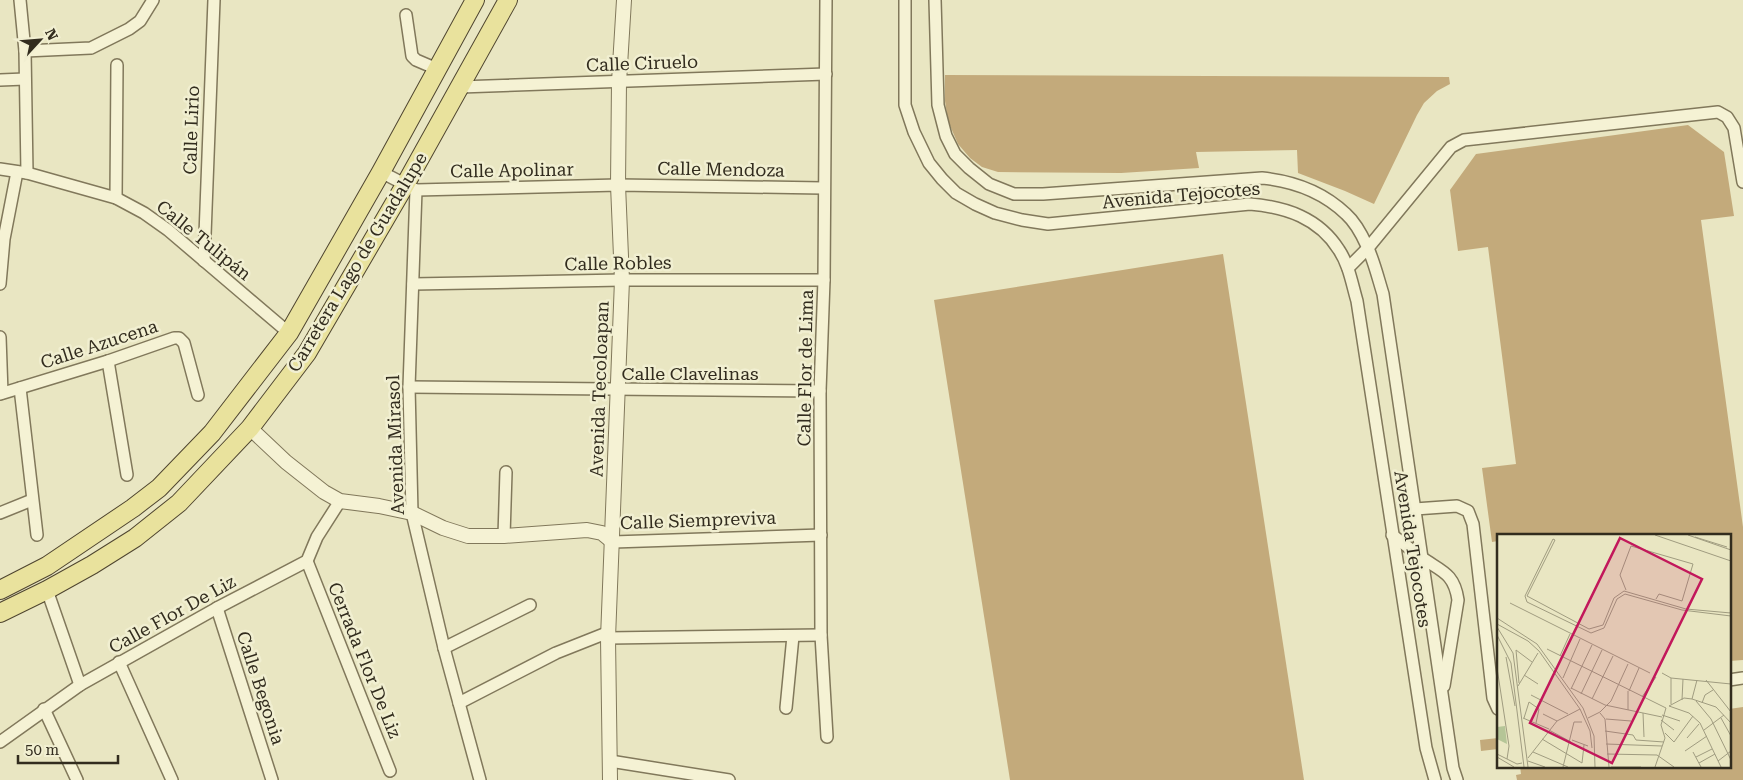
<svg xmlns="http://www.w3.org/2000/svg" width="1743" height="780" font-family="'Roboto Serif',serif">
<style>
.building{fill:#c3aa7b}
.lines{fill:none;stroke-linecap:round;stroke-linejoin:round}
.minor-casing{stroke:#81785b;stroke-width:14}
.tertiary-casing{stroke:#81785b;stroke-width:16}
.primary-casing{stroke:#4f452f;stroke-width:20}
.minor{stroke:#f5f2d4;stroke-width:11}
.tertiary{stroke:#f5f2d4;stroke-width:14}
.primary{stroke:#e9e29d;stroke-width:18}
.labels{text-anchor:middle;dominant-baseline:central;stroke-width:5;stroke-linejoin:round;paint-order:stroke}
.street-label{font-size:18px;fill:#322c1e;stroke:#f1efd1}
.inset-road{fill:none;stroke:#a09c80;stroke-width:1}
.view{fill:#c2185b;fill-opacity:0.15;stroke:#c2185b;stroke-width:2.5}
.inset-edge{fill:none;stroke:#322c1e;stroke-width:2.5}
</style>
<rect width="100%" height="100%" fill="#e9e6c2"/>
<g class="building">
<path d="M945,75L1449,77L1450,84L1437,91L1424,103L1417,115L1374,204L1345,191L1298,173L1297,150L1196,152L1199,168L1121,173L998,172L982,167L970,158L958,144L948,121L945,101Z"/>
<path d="M1688,125L1724,152L1734,216L1701,220L1743,527V660L1729,661V535H1498V541L1492,542L1482,468L1516,464L1488,247L1458,251L1450,190L1476,154Z"/>
<path d="M1223,254L1304,780H1010L934,300Z"/>
<path d="M1743,707V780H1517L1516,775L1521,774L1520,766H1729V709Z"/>
<path d="M1498,738V749L1481,751L1480,740Z"/>
</g>
<g class="lines">
<g class="minor-casing">
<g id="minor">
<path d="M20,0L25,51L27,173"/>
<path d="M826,0L824,280L820,391L821,635L827,737"/>
<path d="M905,0V105L914,132L929,163L942,179L956,193L975,204L995,213L1022,220L1048,224L1250,204C1286,207 1319,218 1339,250C1349,265 1352,284 1357,301L1426,748L1435,780"/>
<path d="M935,0L938,105L946,136L955,154L969,168L989,184L1014,194H1043L1262,178C1292,181 1323,192 1346,214C1355,222 1362,235 1367,246C1374,261 1378,278 1383,294L1453,768L1457,780"/>
<path d="M406,15L412,56L416,60L437,69"/>
<path d="M25,51L91,48L129,29L140,21L153,0"/>
<path d="M0,80L25,79"/>
<path d="M460,87L826,74"/>
<path d="M0,169L27,173L116,198L144,213L168,230L289,333"/>
<path d="M381,172L416,190L618,185L823,188"/>
<path d="M416,190L409,387L412,513L444,648L480,780"/>
<path d="M116,198L117,65"/>
<path d="M204,261L214,0"/>
<path d="M1348,268L1368,248L1451,147L1464,140L1718,112L1727,117L1734,128L1743,182"/>
<path d="M0,284L4,239L17,172"/>
<path d="M413,284L622,280H824"/>
<path d="M0,337L2,393"/>
<path d="M108,361L127,475"/>
<path d="M409,387L820,391"/>
<path d="M20,388L37,535"/>
<path d="M0,394L108,361L174,338H179L184,343L198,395"/>
<path d="M1415,509L1457,506L1468,511L1473,524L1493,698L1498,709"/>
<path d="M0,513L32,500"/>
<path d="M1392,535C1402,542 1411,550 1421,557C1440,571 1454,572 1458,600L1444,686"/>
<path d="M504,536L506,472"/>
<path d="M613,542L821,535"/>
<path d="M307,561L390,771"/>
<path d="M47,590L80,685"/>
<path d="M217,608L272,780"/>
<path d="M608,638L821,635"/>
<path d="M444,648L530,605"/>
<path d="M119,662L172,780"/>
<path d="M1729,680L1743,678"/>
<path d="M459,703L556,653L609,632"/>
<path d="M786,708L793,636"/>
<path d="M44,709L77,780"/>
<path d="M0,742L80,685L217,608L307,561L317,537L340,501"/>
<path d="M610,761L729,780"/>
</g>
</g>
<g class="tertiary-casing">
<g id="tertiary">
<path d="M250,428L286,462L324,492L340,501L379,506L412,513L443,528L468,536H504L587,530L602,533L613,542"/>
<path d="M610,780L608,638L622,280L618,185L619,82L624,0"/>
</g>
</g>
<g class="primary-casing">
<g id="primary">
<path d="M0,590L47,566L133,508L159,488L212,433L289,333L381,172L475,0"/>
<path d="M0,613L47,590L92,565L135,538L179,503L250,428L307,353L405,185L508,0"/>
</g>
</g>
<use href="#minor" class="minor"/>
<use href="#tertiary" class="tertiary"/>
<use href="#primary" class="primary"/>
</g>
<g class="labels">
<g class="street-label">
<text transform="translate(642 63) rotate(-2)">Calle Ciruelo</text>
<text transform="translate(191 130) rotate(-88)">Calle Lirio</text>
<text transform="translate(721 169) rotate(1)">Calle Mendoza</text>
<text transform="translate(512 170) rotate(-1)">Calle Apolinar</text>
<text transform="translate(1181 195) rotate(-5)">Avenida Tejocotes</text>
<text transform="translate(204 240) rotate(39)">Calle Tulipán</text>
<text transform="translate(357 262) rotate(-59)">Carretera Lago de Guadalupe</text>
<text transform="translate(618 263) rotate(-1)">Calle Robles</text>
<text transform="translate(99 344) rotate(-18)">Calle Azucena</text>
<text transform="translate(805 368) rotate(-89)">Calle Flor de Lima</text>
<text x="690" y="373">Calle Clavelinas</text>
<text transform="translate(599 389) rotate(-88)">Avenida Tecoloapan</text>
<text transform="translate(395 445) rotate(-92)">Avenida Mirasol</text>
<text transform="translate(698 520) rotate(-2)">Calle Siempreviva</text>
<text transform="translate(1413 549) rotate(81)">Avenida Tejocotes</text>
<text transform="translate(172 614) rotate(-29)">Calle Flor De Liz</text>
<text transform="translate(365 660) rotate(68)">Cerrada Flor De Liz</text>
<text transform="translate(261 688) rotate(72)">Calle Begonia</text>
</g>
</g>
<g transform="translate(1497 534)">
<rect width="234" height="234" fill="#e9e6c2"/>
<path d="M8,192L10,210L0,205V193Z" fill="#b5c597"/>
<path class="inset-road" d="M158,1L234,27M191,1L234,16M198,3L230,13M129,56L123,41L134,12L196,30L185,67L162,60L159,65M13,69L153,139M234,79L189,75L127,57L117,64L106,91L92,95L30,62L58,6L56,5L28,62L30,68L94,99L107,94L120,65L128,60L185,76L234,82M0,84L40,110L86,174L97,202L98,233M0,90L31,107L42,117L83,175L93,197L95,214M0,93L16,119L31,233M0,101L14,129L27,233M50,115L169,174M19,116L22,149M19,116L35,128M63,122L73,100M9,123L18,172M0,134L12,212L10,225M165,139L174,144L234,150M27,141L41,150M66,144L83,105M209,146L234,178M21,152L41,119M74,154L108,171L165,183M74,155L95,111M132,157L142,134M84,160L105,116M34,161L71,180M145,163L159,143M95,165L116,122M195,165L200,146M185,166L186,145M199,167L214,185L234,226M205,169L208,161L216,156M174,170V144M172,172L192,179L203,189L224,233M172,172L187,164L195,165L219,173L234,189M131,176V157M103,179L108,185L112,233M146,179L147,203M46,180L60,187M165,181L183,187M26,184L52,195M27,184L32,168L42,175L39,189M91,184L103,178L114,167L131,130M224,184L234,202M109,185L134,187M164,186L177,196M52,196L74,208M207,196L227,181M108,197L136,201L139,206L167,208M168,199L177,208L196,182M190,204L202,190M45,205L85,229L87,211M75,206L91,212M109,210L165,212M188,217L210,202M36,218L71,233M196,218L204,233M0,220L20,230L25,229M110,220L160,221L177,233M0,223L17,233M199,223L215,215M31,224L60,187L83,175M31,227L48,233M221,227L234,217M202,229L218,220M66,233L77,188H85M114,233H144M158,233L168,204L164,191L169,174"/>
<path class="view" d="M123,4L205,45L115,229L33,189Z"/>
<rect width="234" height="234" class="inset-edge"/>
</g>
<g transform="translate(40 40) rotate(64)" stroke="#f1efd1" stroke-width="4" paint-order="stroke">
<path d="M0-4L9 19L0 12L-9 19Z" fill="#322c1e"/>
<text y="-8" font-size="14" font-weight="bold" text-anchor="middle" fill="#322c1e">N</text>
</g>
<path d="M18 755v8h100v-8" fill="none" stroke="#322c1e" stroke-width="2.5"/>
<text x="25" y="755" font-size="15" fill="#322c1e" stroke="#f1efd1" stroke-width="4" paint-order="stroke">50 m</text>
</svg>
